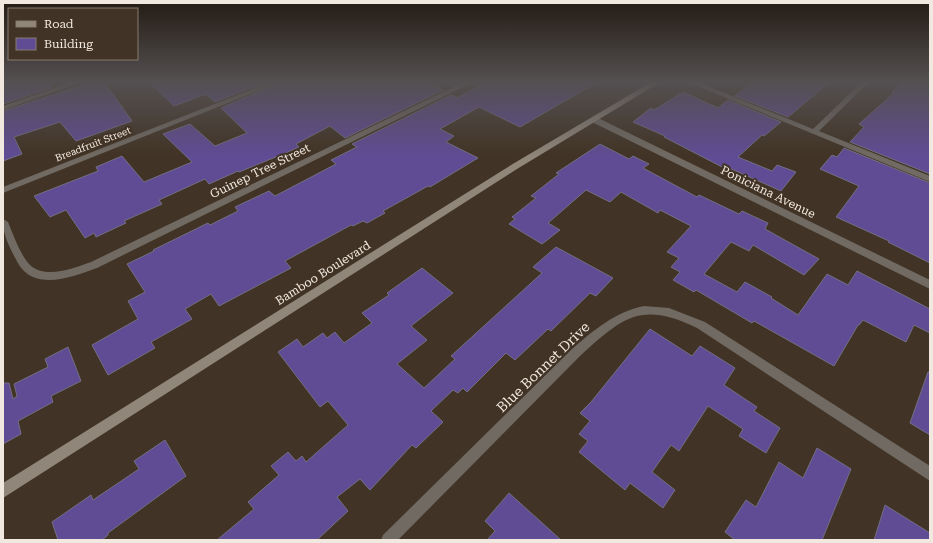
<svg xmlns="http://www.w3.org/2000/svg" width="933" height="543" font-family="'Roboto Serif',serif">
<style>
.building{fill:#604b95;stroke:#736f82}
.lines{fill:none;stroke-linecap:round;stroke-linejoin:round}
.minor{fill:#706a62;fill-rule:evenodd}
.secondary{fill:#90867a;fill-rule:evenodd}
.labels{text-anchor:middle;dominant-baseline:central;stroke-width:4;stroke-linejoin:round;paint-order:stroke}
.far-street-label{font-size:10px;fill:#f1e8df;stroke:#413325}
.street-label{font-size:12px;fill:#f1e8df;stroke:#413325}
.near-street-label{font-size:14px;fill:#f1e8df;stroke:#413325}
</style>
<rect width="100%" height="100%" fill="#413325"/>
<g class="building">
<path d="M3,81H48L53,87L3,104Z"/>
<path d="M148,81H268L215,102L206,94L174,106Z"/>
<path d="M284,81H425L443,90L345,138L330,126L296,144L299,147L283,154L239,172L238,171L209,184L205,179L159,200L162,204L124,221L126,223L96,237L94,233L85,238L66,210L50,217L34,196L98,171L96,167L122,156L144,182L192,162L163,134L190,124L215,146L247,133L221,108Z"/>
<path d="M489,81H599L520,127L479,107L440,129L454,136L446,142L478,158L430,187L428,186L383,211L385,213L367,223L363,221L353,226L351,225L285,261L291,268L219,306L211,294L185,309L192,319L151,342L155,348L108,375L92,345L138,319L128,301L145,292L127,264L154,251L153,250L208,223L210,225L238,211L235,207L269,191L275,196L336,164L331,160L357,147L352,144L451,95L457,98Z"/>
<path d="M753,81H831L788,117L735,96Z"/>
<path d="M902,81H930V174L850,142L864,127L859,124L894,93H892Z"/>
<path d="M93,82L96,85L105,83L132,121L76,141L60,122L14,137L22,154L3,161V111Z"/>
<path d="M683,92L718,108L728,100L781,122L764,136L762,135L738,157L772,171L777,165L796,172L781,191L727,167L726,169L664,137L665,136L633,122L651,108L654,110Z"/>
<path d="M600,144L629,159L633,156L649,164L643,168L697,197L699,195L739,214L742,211L768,223L765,229L819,259L804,275L753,245L749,251L731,242L704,274L737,292L745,282L772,297L771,298L798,315L827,274L848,285L857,271L930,309V333L914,325L906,342L863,320L859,325H858L834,366L754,321L752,323L696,290L694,292L673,280L680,272L671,267L679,258L667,252L691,226L660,210L658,213L621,192L610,202L586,190L548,223L560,230L542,244L509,224L515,219L512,217L536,198L531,196L559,174L556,173Z"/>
<path d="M844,148L930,183V263L888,242L889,241L836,217L859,186L820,169L832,155L837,157Z"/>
<path d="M556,247L613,278L596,296L590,293L551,331L548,329L515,360L506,353L467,392L463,388L458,393L453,390L431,411L443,422L416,448L412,445L370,490L360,479L337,497L348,511L317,540H217L254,509L248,502L279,475L271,466L288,452L296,461L302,456L306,462L348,425L328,401L320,407L278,352L297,339L303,347L323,333L327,338L335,332L344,343L372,323L362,313L389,295L387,293L422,268L453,293L411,326L427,340L397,364L424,388L455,359L451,356L542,273L533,267Z"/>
<path d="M650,329L692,356L700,346L735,368L724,385L757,407L754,411L780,428L766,453L739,436L743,429L708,406L679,451L671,445L652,472L675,490L663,508L630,483L625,490L579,452L588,441L579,434L590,421L580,413L591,402Z"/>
<path d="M68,347L81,381L51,396L53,402L18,421L21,434L3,444V383H9L13,399L17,396L14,384L48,367L45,359Z"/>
<path d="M928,372H930V435L910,423Z"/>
<path d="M165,440L186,476L108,533V535L102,540H58L52,522L91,495L93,500L139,469L134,461Z"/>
<path d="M817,448L851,469L822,540H735L725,532L746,500L756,507L779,462L803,478Z"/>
<path d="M509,493L561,540H487L495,531L485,521Z"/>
<path d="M885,505L930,533V540H874Z"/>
</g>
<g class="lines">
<g class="minor">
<path d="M75,81H86L3,110V106Z"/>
<path d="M273,81H283L3,193V187Z"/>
<path d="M466,81H475L97,268C77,275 42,290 23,270C19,266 16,259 13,254C7,241 3,234 3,219L8,222C13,234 21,257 31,266C47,279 74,268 91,262Z"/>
<path d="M685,81H695L813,129L863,81H870L819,131L930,176V182Z"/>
<path d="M592,118H598L930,280V289L592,122Z"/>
<path d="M644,306L669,308L705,322L930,466V481L697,328C641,301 623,317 580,356L398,540H381L383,535L572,349C594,330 615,312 644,306Z"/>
</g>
<path class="secondary" d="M653,81H662L517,169L3,498V483L511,165Z"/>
</g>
<linearGradient id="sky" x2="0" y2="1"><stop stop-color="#241c14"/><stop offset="0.52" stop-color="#545051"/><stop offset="1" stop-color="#545051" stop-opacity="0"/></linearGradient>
<rect width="933" height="157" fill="url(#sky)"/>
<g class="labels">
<g class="far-street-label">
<text transform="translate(93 144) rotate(-21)">Breadfruit Street</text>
</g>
<g class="street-label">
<text transform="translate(260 171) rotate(-26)">Guinep Tree Street</text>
<text transform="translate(768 192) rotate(26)">Poniciana Avenue</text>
<text transform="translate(323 273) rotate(-32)">Bamboo Boulevard</text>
</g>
<g class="near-street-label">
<text transform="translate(543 367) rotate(-44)">Blue Bonnet Drive</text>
</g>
</g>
<rect width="933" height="543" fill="none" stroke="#f1e8df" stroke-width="8"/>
<rect x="8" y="8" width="130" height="52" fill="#413325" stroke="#877b6f"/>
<rect x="16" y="21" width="20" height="6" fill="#90867a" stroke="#877b6f"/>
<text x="44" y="28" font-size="12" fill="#f1e8df">Road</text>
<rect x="16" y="38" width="20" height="12" fill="#604b95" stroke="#877b6f"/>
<text x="44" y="48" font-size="12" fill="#f1e8df">Building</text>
</svg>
